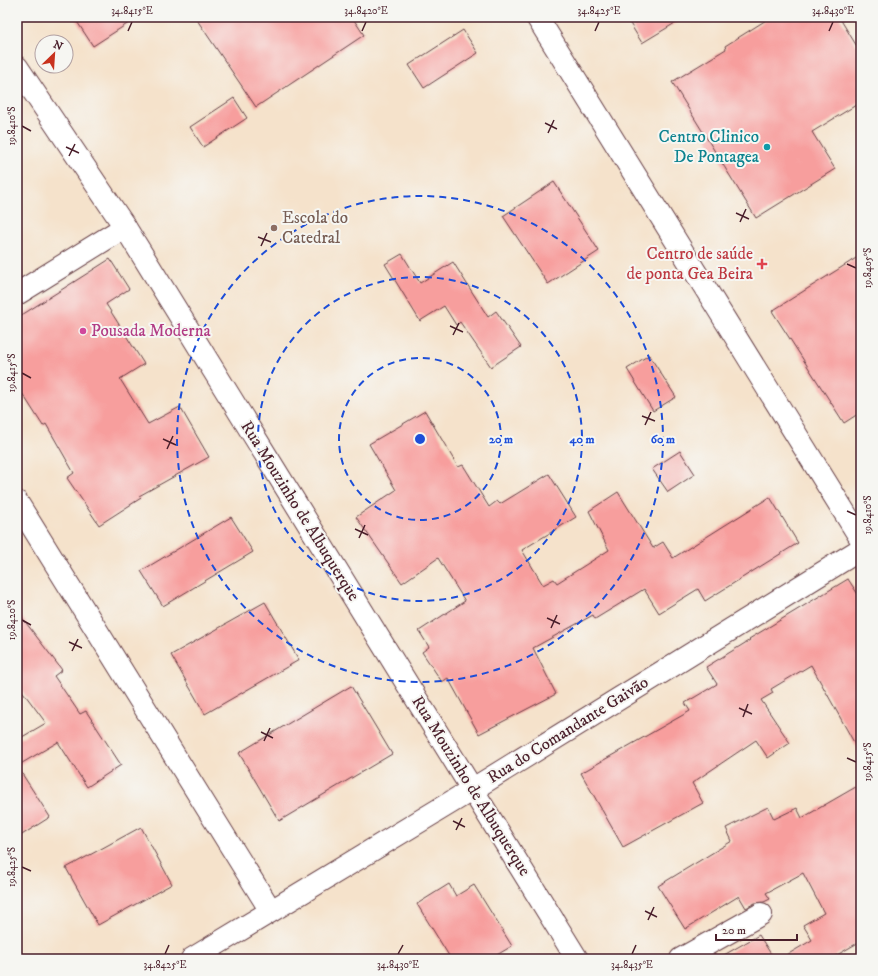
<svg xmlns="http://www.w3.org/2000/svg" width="878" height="976" font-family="'IM FELL DW Pica',serif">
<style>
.building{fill:#f79e9d}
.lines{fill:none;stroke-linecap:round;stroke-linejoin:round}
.minor-casing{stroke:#643c43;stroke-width:24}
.tertiary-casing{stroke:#643c43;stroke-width:24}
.minor{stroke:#fff;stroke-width:22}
.tertiary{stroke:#fff;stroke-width:22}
.ticks{fill:none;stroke:#4a1f2b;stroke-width:1.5}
.ring{fill:none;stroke:#1d4ed8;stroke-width:2;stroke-dasharray:7 5}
.culture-dot{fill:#0f9aa8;stroke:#f6f6f2;stroke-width:1.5}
.education-dot{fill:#8d6e63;stroke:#f6f6f2;stroke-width:1.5}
.health-dot{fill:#e0444e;stroke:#f6f6f2;stroke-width:1.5}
.hotel-dot{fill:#d1479c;stroke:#f6f6f2;stroke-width:1.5}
.labels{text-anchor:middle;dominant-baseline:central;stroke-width:4;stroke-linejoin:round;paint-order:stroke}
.culture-label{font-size:17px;fill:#0d838f;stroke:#f6f6f2;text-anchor:end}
.education-label{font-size:17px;fill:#785e54;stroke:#f6f6f2;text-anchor:start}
.health-label{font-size:17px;fill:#be3a42;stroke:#f6f6f2;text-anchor:end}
.hotel-label{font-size:17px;fill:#b23c85;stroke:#f6f6f2;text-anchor:start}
.street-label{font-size:17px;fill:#4a1f2b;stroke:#f6f6f2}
.centre{fill:#1d4ed8;stroke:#f6f6f2;stroke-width:2}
.ring-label{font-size:12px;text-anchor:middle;font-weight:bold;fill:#1d4ed8;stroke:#f6f6f2;stroke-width:4;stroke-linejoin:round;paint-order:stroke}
.neatline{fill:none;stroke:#4a1f2b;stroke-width:1.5}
.ticks-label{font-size:10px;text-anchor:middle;fill:#4a1f2b}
</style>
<rect width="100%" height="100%" fill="#f6f6f2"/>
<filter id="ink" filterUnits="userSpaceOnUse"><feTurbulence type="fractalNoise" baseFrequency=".025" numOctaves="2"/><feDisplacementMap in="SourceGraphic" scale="8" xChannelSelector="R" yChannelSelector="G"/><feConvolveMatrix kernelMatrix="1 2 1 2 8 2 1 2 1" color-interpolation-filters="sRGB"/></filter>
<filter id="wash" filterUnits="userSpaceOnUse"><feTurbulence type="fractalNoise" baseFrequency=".012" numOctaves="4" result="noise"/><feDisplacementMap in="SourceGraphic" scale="16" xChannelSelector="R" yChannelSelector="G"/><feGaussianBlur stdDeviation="0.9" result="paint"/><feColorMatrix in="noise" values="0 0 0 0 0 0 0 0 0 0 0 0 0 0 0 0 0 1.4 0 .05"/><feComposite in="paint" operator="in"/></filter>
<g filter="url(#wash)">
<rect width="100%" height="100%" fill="#f5e2cb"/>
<g id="blocks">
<g class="building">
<path d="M74,17H138L93,46Z"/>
<path d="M195,17H352L364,35L256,107Z"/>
<path d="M626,17H685L642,43Z"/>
<path d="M771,17H839L861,53V102L812,132L835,169L756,218L672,82L726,49L725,46Z"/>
<path d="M463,30L478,53L424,88L409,65Z"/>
<path d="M234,98L247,118L203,147L190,127Z"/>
<path d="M554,182L599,251L548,284L503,216Z"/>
<path d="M402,254L420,283L453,262L488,317L496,311L521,347L491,367L460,322L456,325L444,306L420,321L385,264Z"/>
<path d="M861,255V412L844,423L772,311Z"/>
<path d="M110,259L129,289L106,304L144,364L120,379L148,424L180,407L209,457L139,496L141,498L99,525L67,478L74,473L46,424L43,426L17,385V318Z"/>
<path d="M649,355L676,397L653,411L627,369Z"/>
<path d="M425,411L458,467L463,465L489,507L497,501L500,504L549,474L576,517L522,550L543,585L554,579L557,583L609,550L589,511L618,492L653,548L663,542L673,558L770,497L798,543L705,601L698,589L659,613L644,589L595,619L593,615L533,648L556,694L479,734L448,678L442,682L422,652L429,647L419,631L465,601L438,558L402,583L356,517L396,490L369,444Z"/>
<path d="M680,451L695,474L668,492L652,469Z"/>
<path d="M231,517L253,552L163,606L141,571Z"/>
<path d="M848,579L861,599V755L811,665L771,689L773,693L761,700L790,743L768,758L756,740L692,783L703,803L623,847L581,773L690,711L685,703L717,684L706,667L750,640L749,639Z"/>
<path d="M265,602L299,660L205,714L171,655Z"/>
<path d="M17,611L62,670L54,676L80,714L86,711L121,765L87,787L58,742L17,766V740L46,723L17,684Z"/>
<path d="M351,686L392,754L279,821L239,753Z"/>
<path d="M17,766L50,817L17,838Z"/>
<path d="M861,784V941L830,959H780L812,940L803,925L824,913L803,873L766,893L770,899L764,902L755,903L746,908L739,896L685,929L658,886L732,841L726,828L768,807L774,819L797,808L802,818Z"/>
<path d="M141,827L172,884L98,925L66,868Z"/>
<path d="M449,884L456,896L474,885L512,946L490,959H451L417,904Z"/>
<path d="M759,935L774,959H717Z"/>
</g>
</g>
</g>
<g filter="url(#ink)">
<use href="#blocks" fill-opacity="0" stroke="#643c43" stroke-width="1"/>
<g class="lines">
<g class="minor-casing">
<g id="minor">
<path d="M17,67L125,227L577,959"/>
<path d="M17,294L125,227"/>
<path d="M17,502L271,911"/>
<path d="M192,959L473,789L861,549"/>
<path d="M681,959L761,914"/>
</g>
</g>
<g class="tertiary-casing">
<path id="tertiary" d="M537,17L861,539"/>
</g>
<use href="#minor" class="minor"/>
<use href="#tertiary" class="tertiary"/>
</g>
</g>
<path class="ticks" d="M128,31L132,22M362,31L366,22M595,31L599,22M829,31L833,22M545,123L557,129M22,126L31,131M548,133L554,120M66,147L79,153M69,156L75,144M736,213L749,219M740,222L746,209M258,237L271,242M261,246L267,233M847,264L856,268M450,326L463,332M453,335L459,323M22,373L31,378M642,416L655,421M645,425L651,412M163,439L176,445M167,449L173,436M847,511L856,515M355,529L368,535M359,538L365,525M547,618L560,624M22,620L31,625M551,628L557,615M69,642L82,648M72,651L78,639M739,708L752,714M743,717L748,704M261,732L273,738M264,741L270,728M847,758L856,762M453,821L465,827M456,830L462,818M22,867L31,871M645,911L657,917M648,920L654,907M165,954L169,945M398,954L403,945M632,954L636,945"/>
<g class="ring">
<circle cx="420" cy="439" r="81"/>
<circle cx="420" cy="439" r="162"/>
<circle cx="420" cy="439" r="243"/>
</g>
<circle class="culture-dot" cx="767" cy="147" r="4"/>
<circle class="education-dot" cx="274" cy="228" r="4"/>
<path class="health-dot" d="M760 258h4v4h4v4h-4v4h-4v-4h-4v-4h4z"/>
<circle class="hotel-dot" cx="83" cy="331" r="4"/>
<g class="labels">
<g class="culture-label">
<text x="759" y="137">Centro Clinico<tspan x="759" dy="20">De Pontagea</tspan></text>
</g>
<g class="education-label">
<text x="282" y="218">Escola do<tspan x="282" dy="20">Catedral</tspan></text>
</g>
<g class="health-label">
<text x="753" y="254">Centro de saúde<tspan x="753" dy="20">de ponta Gea Beira</tspan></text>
</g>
<g class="hotel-label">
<text x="91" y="331">Pousada Moderna</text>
</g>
<g class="street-label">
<text transform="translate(300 511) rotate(58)">Rua Mouzinho de Albuquerque</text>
<text transform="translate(568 730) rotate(-32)">Rua do Comandante Gaivão</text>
<text transform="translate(471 786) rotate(58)">Rua Mouzinho de Albuquerque</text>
</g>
</g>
<circle cx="420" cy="439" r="6" class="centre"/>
<g class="ring-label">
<text x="501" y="443">20 m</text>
<text x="582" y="443">40 m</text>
<text x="663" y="443">60 m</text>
</g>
<rect width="878" height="976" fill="none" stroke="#f6f6f2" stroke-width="44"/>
<g transform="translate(54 54) rotate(25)"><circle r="19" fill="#f6f6f2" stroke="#b1a0a2"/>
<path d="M0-3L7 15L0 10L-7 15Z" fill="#c8321e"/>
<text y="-6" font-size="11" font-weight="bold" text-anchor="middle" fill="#4a1f2b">N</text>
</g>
<path d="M716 934v6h81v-6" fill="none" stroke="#4a1f2b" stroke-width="2"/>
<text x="722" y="934" font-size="12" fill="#4a1f2b" stroke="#f6f6f2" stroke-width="3" paint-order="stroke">20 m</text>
<rect x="22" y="22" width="834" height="932" class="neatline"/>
<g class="ticks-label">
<text x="132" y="14">34.8415°E</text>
<text x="366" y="14">34.8420°E</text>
<text x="599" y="14">34.8425°E</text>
<text x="833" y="14">34.8430°E</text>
<text transform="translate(11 126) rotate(-90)" y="4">19.8410°S</text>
<text transform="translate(867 268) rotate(-90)" y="4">19.8405°S</text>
<text transform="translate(11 373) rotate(-90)" y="4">19.8415°S</text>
<text transform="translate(867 515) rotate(-90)" y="4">19.8410°S</text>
<text transform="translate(11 620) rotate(-90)" y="4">19.8420°S</text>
<text transform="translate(867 762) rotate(-90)" y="4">19.8415°S</text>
<text transform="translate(11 867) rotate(-90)" y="4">19.8425°S</text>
<text x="165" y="968">34.8425°E</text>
<text x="398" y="968">34.8430°E</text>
<text x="632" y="968">34.8435°E</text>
</g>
</svg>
